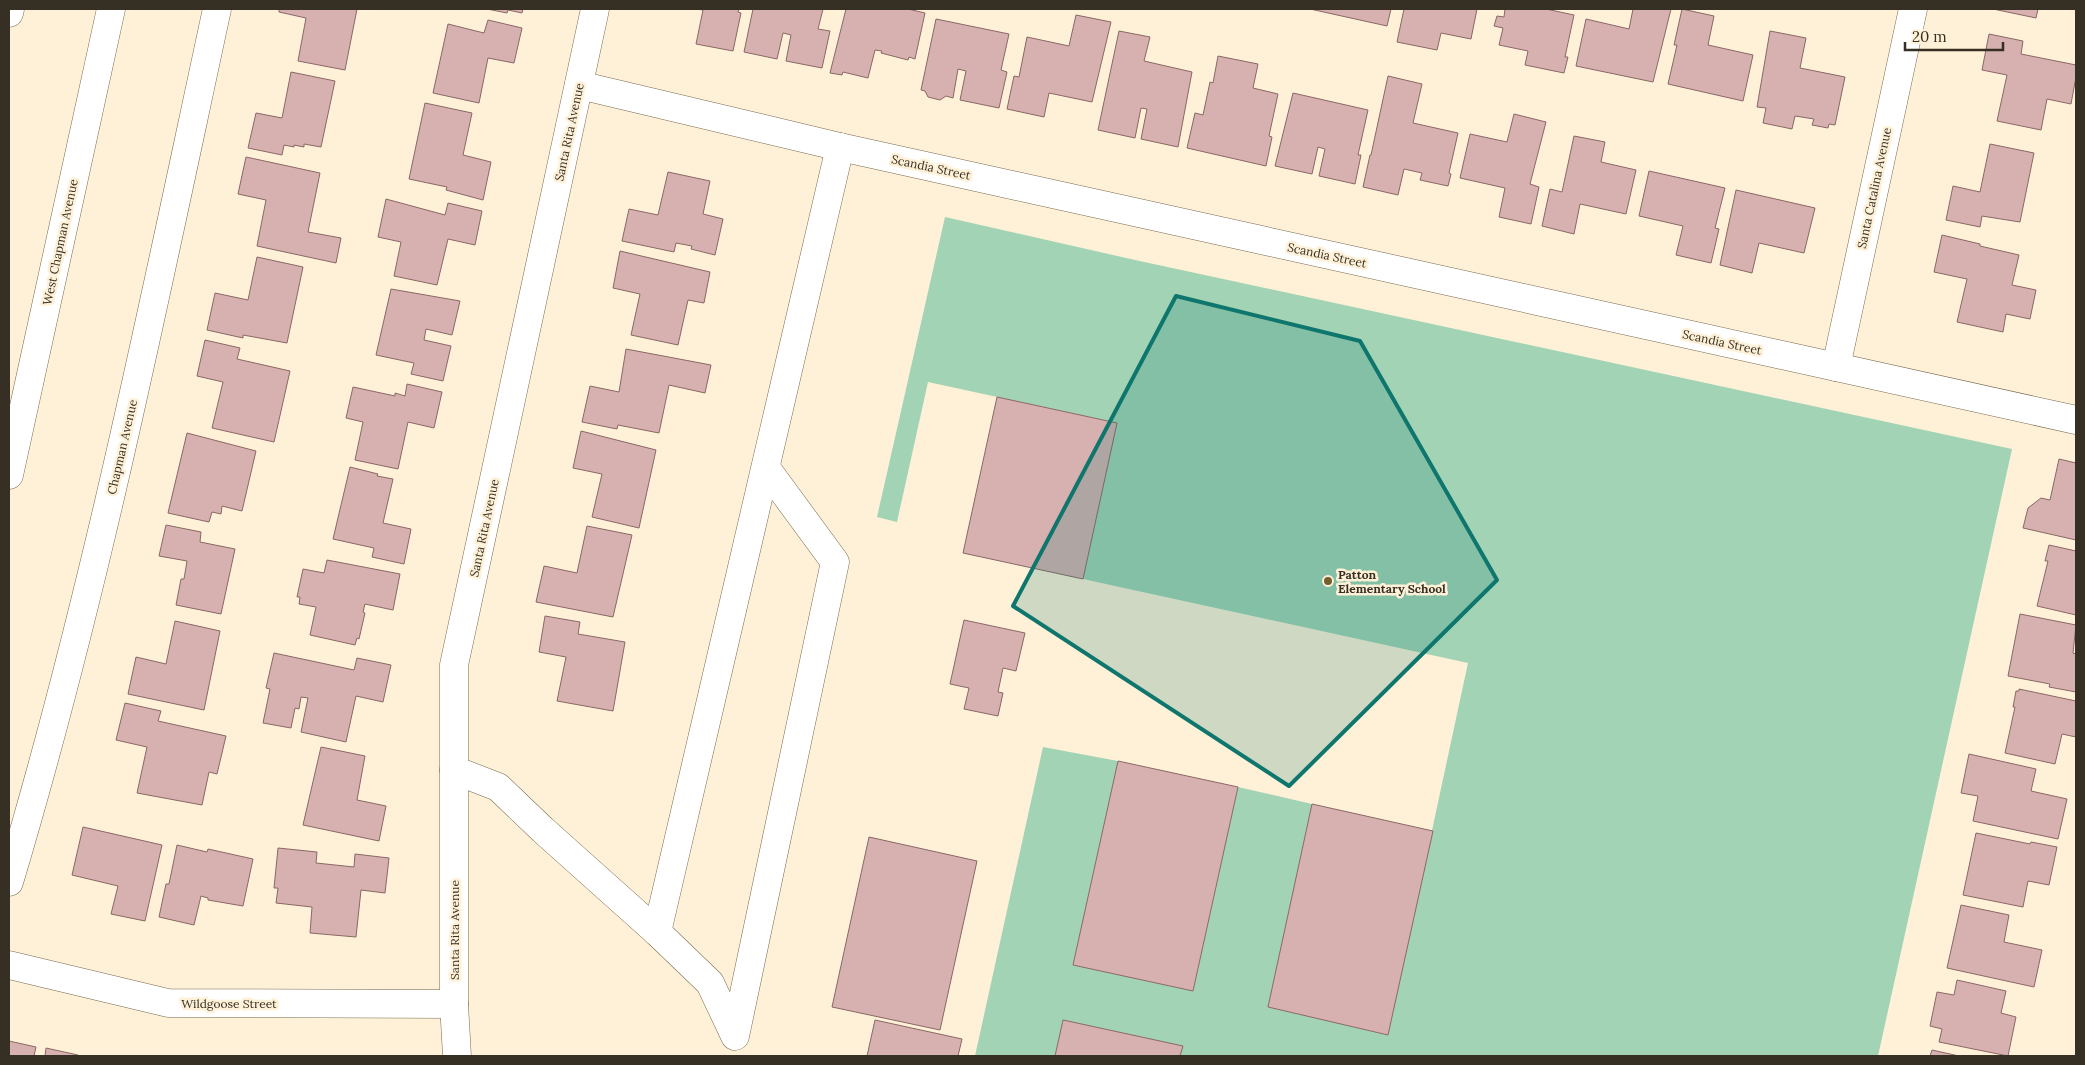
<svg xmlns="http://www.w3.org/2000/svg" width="2085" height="1065" font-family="Lora,serif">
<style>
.green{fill:#a2d3b4}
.building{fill:#d7b1af;stroke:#8a6765}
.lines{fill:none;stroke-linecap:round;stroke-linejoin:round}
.minor-casing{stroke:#78694d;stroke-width:29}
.major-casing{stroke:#78694d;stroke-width:29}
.minor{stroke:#fff;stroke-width:28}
.major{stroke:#fff;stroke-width:28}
.marked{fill:#0f766e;fill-opacity:0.2;stroke:#0f766e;stroke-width:4;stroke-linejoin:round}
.poi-dot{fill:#765f2f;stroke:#fef1d8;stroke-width:2}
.labels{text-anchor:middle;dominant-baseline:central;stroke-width:5;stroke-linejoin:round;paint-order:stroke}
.street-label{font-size:12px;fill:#362f23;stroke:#fef1d8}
.poi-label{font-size:12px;font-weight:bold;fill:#362f23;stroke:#fef1d8;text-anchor:start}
</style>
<rect width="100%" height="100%" fill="#fef1d8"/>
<path class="green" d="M945,217L1135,260L2012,449L1878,1056H1180L1182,1046L1063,1020L1055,1056H975L1043,747L1118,761L1073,965L1193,991L1238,787L1312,804L1268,1007L1388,1035L1468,663L1083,579L1117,423L928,382L897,522L877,517Z"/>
<g class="building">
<path d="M279,9H357L345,70L298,61L306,18L279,12Z"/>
<path d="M487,9H523L522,13L508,10L507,13Z"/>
<path d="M697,9H739L738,12L741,13L733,51L696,44L703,10Z"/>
<path d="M753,9H823L818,29L830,31L822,68L786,61L791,35L783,33L777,59L744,52Z"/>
<path d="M846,9H908L925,13L915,59L909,57L908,60L881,53L882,51L875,50L868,78L843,72L842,75L830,73Z"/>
<path d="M1310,9H1391L1387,26Z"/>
<path d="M1404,9H1477L1471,39L1441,33L1437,50L1397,42Z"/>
<path d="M1505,9H1546L1574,15L1565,57H1568L1564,73L1525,65L1528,51L1499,45L1503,28L1494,26L1497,16L1504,17Z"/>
<path d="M1633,9H1671L1653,82L1576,66L1586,19L1629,29Z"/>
<path d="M1682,9L1714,16L1708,45L1753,55L1743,101L1668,84L1677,45H1674Z"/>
<path d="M1993,9H2038L2036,18Z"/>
<path d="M1076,15L1111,22L1092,102L1049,93L1044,117L1007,109L1014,76L1019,77L1027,37L1069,46Z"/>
<path d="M936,19L1009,34L1001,70L1007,72L999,108L960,100L966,71L958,69L953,98L946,96L940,100L928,97L925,91L921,90Z"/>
<path d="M488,20L522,28L514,63L488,58L479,103L433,93L448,24L484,33Z"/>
<path d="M1119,31L1150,37L1144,61L1192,72L1178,147L1141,139L1147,109L1141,108L1135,138L1098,130Z"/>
<path d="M1770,31L1806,38L1800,68L1845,77L1835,125L1829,124L1828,128L1812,125L1814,119L1795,116L1792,129L1763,123L1766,108L1757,107Z"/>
<path d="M1989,34L2023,41L2021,54L2076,65V77L2071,104L2047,99L2041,130L1997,121L2007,75L1982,70Z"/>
<path d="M1218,56L1258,64L1253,88L1278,94L1269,136L1272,137L1266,166L1187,148L1195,113L1203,115L1210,82L1213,83Z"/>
<path d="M291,72L335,81L321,147L304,144V147L294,145V147L284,145L282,155L248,148L256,113L282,118Z"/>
<path d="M1388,76L1422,84L1413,123L1458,133L1449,173L1451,174L1448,186L1420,180L1422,173L1404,169L1398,195L1363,187L1370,155H1371Z"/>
<path d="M1293,93L1368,110L1358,155H1361L1355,184L1319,176L1325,149L1318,147L1312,174L1275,166Z"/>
<path d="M425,103L472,113L463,155L491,162L483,200L446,190L447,187L409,179Z"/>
<path d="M1514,114L1546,122L1530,184L1539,187L1531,224L1499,217L1505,188L1460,178L1470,134L1507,142Z"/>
<path d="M1574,136L1605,142L1601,162L1636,170L1626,214L1580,204L1574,234L1542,226L1550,189L1562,192Z"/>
<path d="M1990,144L2034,153L2020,222L1982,216L1980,227L1946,220L1953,186L1980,192Z"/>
<path d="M246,157L320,173L308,232L341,238L336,263L257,246L266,200L238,194Z"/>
<path d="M1649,171L1725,188L1715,228L1719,229L1711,263L1676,255L1683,226L1639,216Z"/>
<path d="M668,172L710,181L703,214L723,219L715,255L691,249L692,246L676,243L674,252L622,241L629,209L658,215Z"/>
<path d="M1736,190L1815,208L1804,253L1759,243L1752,273L1720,265Z"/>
<path d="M386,199L445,215L448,203L482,211L475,245L448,239L437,285L394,276L401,242L378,237Z"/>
<path d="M1942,235L1980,244V246L2019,255L2012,285L2036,290L2030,319L2006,314L2003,332L1957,322L1967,279L1934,272Z"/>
<path d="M620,251L710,272L704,303L688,300L678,345L631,335L640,294L613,288Z"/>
<path d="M257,257L303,267L287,343L243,335V338L207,330L215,293L248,300Z"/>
<path d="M391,289L460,301L452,335L426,329L424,340L451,346L443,381L411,374L414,363L376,355Z"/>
<path d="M205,340L240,348L237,359L290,371L274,442L212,428L223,382L197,376Z"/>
<path d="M626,349L711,365L705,393L669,385L659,433L618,425L617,429L582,422L590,386L619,392Z"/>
<path d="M407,384L442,392L434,428L408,422L398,469L355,460L363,422L346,418L353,387L395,396V393L405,396Z"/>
<path d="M997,397L1117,423L1083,579L963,553Z"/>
<path d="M581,431L656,450L639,528L592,517L602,474L573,468Z"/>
<path d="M187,433L256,451L242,511L222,506L221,514L212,512L209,522L168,513Z"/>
<path d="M2059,459L2076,463V540L2023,528L2028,508L2041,498L2050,500Z"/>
<path d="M350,467L378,474L377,476L393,479L383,523L411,529L404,564L372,557L374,548L333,539Z"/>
<path d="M166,525L201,532L200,542L235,549L221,614L176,605L181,579H184L187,561L159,556Z"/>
<path d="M587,526L632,535L613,617L536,602L544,566L577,573Z"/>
<path d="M2049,545L2076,551V615L2037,606L2048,561H2045Z"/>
<path d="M327,560L400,574L393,610L365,604L363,612L365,613L359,639L357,638L355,645L310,635L316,607L299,604L300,597H297L303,569L324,573Z"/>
<path d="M2020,614L2076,625L2073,653L2076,654V692L2049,687L2050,684L2008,676Z"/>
<path d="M545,616L580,622L578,634L625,642L613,711L557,701L566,657L539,652Z"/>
<path d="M964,620L1025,633L1016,671L1003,668L998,692L1003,693L998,716L964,709L969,688L950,684Z"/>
<path d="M175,621L220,631L204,710L128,694L136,657L166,664Z"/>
<path d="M274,653L354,670L357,658L391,665L383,702L356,696L346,742L301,732L308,698L301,697L299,709L295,708L291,728L263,723L270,689L266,688Z"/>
<path d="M2019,689L2076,701V737L2062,734L2055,764L2005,753L2015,707H2013L2016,691H2019Z"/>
<path d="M125,703L161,711L158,721L226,736L217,774L209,772L202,805L137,793L147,747L116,740Z"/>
<path d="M321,747L365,756L357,800L386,806L379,841L303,825Z"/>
<path d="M1969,754L2036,769L2031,791L2067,799L2058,839L1973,821L1978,796L1961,793Z"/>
<path d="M1118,761L1238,787L1193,991L1073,965Z"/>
<path d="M1312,804L1433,831L1388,1035L1268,1007Z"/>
<path d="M83,827L162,845L145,921L111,914L118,886L72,875Z"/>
<path d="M1976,833L2030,844L2031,842L2057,847L2049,885L2028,881L2023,907L1963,895Z"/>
<path d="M869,837L977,861L940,1030L832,1007Z"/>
<path d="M177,845L207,852L208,849L253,859L243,906L208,900V898L201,896L194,925L159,917L166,884H169Z"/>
<path d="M278,848L317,852L316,863L354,867L355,854L389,858L385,893L361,890L356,937L310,933L312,907L276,903L278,888H274Z"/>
<path d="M1961,905L2009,915L2004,942L2042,950L2034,987L1947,968Z"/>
<path d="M1957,980L2006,991L2001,1013L2016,1017L2008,1056L1939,1042L1942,1029L1930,1026L1937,992L1954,995Z"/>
<path d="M875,1020L962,1039L958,1056H867Z"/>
<path d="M1063,1020L1183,1046L1180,1056H1055Z"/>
<path d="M9,1041L36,1047L34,1056H9Z"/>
<path d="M46,1048L78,1055V1056H45Z"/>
<path d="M1932,1050L1959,1056H1930Z"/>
</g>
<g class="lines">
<g class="minor-casing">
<g id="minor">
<path d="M9,13L10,9"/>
<path d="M579,85L840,147L2076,420"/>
<path d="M1836,367L1913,9"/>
<path d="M454,770L498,787L543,830L657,932L710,983L735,1036L835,562L766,468"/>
<path d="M9,882C95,595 154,301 217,9"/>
<path d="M657,932L840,147"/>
<path d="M9,965L168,1003L454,1004"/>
<path d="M457,1056L454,1004V665L595,9"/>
</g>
</g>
<g class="major-casing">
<path id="major" d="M9,475L111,9"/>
</g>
<use href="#minor" class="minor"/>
<use href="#major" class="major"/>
</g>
<path class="marked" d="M1176,296L1360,341L1497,580L1289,786L1013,606Z"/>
<circle class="poi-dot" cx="1328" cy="581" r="5"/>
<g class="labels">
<g class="street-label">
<text transform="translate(569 132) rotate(-78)">Santa Rita Avenue</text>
<text transform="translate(931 167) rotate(12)">Scandia Street</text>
<text transform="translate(1874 188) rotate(-78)">Santa Catalina Avenue</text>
<text transform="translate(60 242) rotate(-78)">West Chapman Avenue</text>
<text transform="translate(1327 255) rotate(12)">Scandia Street</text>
<text transform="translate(1722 342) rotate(12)">Scandia Street</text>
<text transform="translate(122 447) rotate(-77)">Chapman Avenue</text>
<text transform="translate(484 528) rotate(-78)">Santa Rita Avenue</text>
<text transform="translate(454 930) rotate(-90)">Santa Rita Avenue</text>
<text x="229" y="1003">Wildgoose Street</text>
</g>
<g class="poi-label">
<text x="1338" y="574">Patton<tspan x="1338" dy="14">Elementary School</tspan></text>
</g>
</g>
<rect width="2085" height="1065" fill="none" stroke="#362f23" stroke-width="20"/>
<path d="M1905 42v8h98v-8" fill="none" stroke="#362f23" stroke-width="2.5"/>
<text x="1912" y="42" font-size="15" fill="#362f23" stroke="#fef1d8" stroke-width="4" paint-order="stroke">20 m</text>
</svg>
